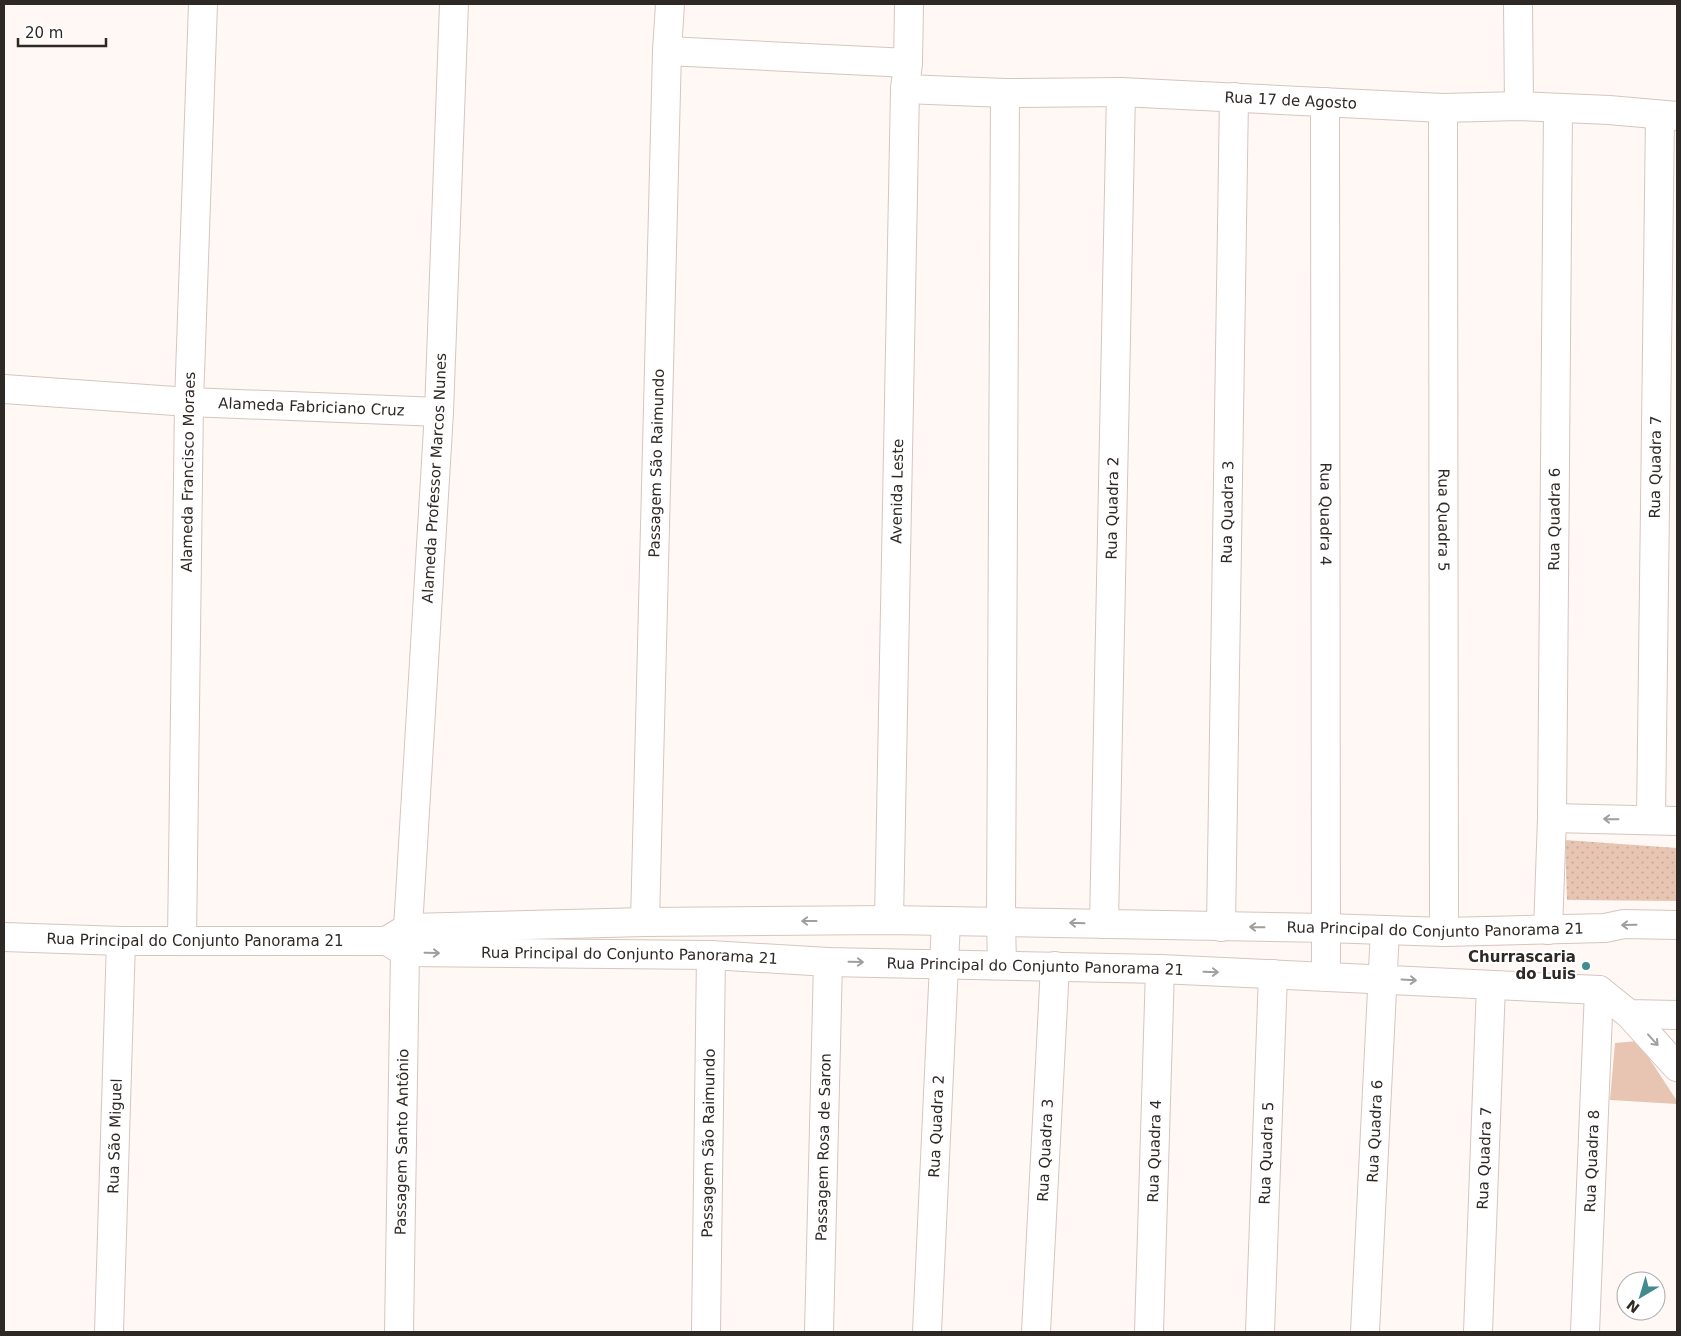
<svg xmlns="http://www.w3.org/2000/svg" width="1681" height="1336" font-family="'DejaVu Sans',sans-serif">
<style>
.grass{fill:url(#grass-dots)}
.green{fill:#e8c5b2}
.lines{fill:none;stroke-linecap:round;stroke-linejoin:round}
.minor-casing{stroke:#d5c6be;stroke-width:30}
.minor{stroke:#fff;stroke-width:28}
.oneway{stroke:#a19f9d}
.poi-dot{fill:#438b8f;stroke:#fff;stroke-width:2}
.labels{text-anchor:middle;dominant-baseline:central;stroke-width:4;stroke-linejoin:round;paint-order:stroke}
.street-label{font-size:15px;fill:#2f2926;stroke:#fff}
.poi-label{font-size:15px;font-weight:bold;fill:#2f2926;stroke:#fff;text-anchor:end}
</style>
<defs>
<pattern id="grass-dots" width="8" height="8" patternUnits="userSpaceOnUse" patternTransform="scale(1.25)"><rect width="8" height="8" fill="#e8c5b2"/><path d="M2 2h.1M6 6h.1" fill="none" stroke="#c7a999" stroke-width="1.8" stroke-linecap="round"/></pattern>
</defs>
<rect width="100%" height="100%" fill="#fff8f5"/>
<path class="grass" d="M1565,840L1677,848V901L1567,900Z"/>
<path class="green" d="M1638,1041L1677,1101V1104L1610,1100L1615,1043Z"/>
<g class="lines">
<g class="minor-casing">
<g id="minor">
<path d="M1518,4L1519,106"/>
<path d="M667,51L908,63"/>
<path id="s1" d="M905,89L1005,93L1121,92L1443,108L1519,106L1609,110L1677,116"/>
<path id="s2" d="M1325,102L1326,977"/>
<path id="s3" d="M1443,108L1444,932"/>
<path id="s4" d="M4,389L189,402L439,412"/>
<path d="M1552,818L1677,821"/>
<path id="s5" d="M1651,819L1660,115"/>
<path id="s6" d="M889,920L905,89L908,63L909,4"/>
<path id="s7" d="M645,922L667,51L670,4"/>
<path id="s8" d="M1104,924L1121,92"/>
<path id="s9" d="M1221,927L1234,97"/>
<path id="s10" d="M1548,930L1552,818L1558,108"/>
<path id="s11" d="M4,937L121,941H386L408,928L645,922L889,920L1326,928L1444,932L1605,928L1624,924L1677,925"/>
<path id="s12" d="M182,941L189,402L203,4"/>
<path id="s13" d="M390,943L405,952L711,955L828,962L1160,969L1599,990L1629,1014L1677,1015"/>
<path d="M1002,965L1001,921L1005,93"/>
<path d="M1629,1014L1677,1067"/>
<path id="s14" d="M109,1332L121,941"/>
<path id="s15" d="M399,1332L405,952L408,928L439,412L454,4"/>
<path id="s16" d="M706,1332L711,955"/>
<path id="s17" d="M819,1332L828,962"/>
<path id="s18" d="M927,1332L946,921"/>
<path id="s19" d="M1036,1332L1055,966"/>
<path id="s20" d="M1149,1332L1160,969"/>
<path id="s21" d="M1260,1332L1273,974"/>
<path id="s22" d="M1365,1332L1385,930"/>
<path id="s23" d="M1478,1332L1491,985"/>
<path id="s24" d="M1585,1332L1599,990"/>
</g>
</g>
<use href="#minor" class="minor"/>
</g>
<defs><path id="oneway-shaft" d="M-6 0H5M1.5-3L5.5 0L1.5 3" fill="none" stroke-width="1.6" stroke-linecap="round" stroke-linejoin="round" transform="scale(1.25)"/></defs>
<g class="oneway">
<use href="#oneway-shaft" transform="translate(1611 819) rotate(-179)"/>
<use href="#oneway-shaft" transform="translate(809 921) rotate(180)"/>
<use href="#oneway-shaft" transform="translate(1077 923) rotate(-178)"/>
<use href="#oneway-shaft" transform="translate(1629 925) rotate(179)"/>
<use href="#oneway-shaft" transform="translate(1257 927) rotate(-179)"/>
<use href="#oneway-shaft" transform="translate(432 953) rotate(1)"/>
<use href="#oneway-shaft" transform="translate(856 962) rotate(1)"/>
<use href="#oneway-shaft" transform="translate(1211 972) rotate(2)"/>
<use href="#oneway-shaft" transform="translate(1409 980) rotate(3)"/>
<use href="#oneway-shaft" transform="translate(1653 1040) rotate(48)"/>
</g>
<circle class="poi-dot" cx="1586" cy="966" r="5"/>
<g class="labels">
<g class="street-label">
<text stroke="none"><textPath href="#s1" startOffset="386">Rua 17 de Agosto</textPath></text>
<text stroke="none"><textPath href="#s4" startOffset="308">Alameda Fabriciano Cruz</textPath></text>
<text stroke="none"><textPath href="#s7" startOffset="459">Passagem São Raimundo</textPath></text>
<text stroke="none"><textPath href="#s5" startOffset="352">Rua Quadra 7</textPath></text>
<text stroke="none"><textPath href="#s12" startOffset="469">Alameda Francisco Moraes</textPath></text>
<text stroke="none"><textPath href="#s15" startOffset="855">Alameda Professor Marcos Nunes</textPath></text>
<text stroke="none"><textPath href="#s6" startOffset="429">Avenida Leste</textPath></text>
<text stroke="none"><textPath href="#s8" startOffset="416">Rua Quadra 2</textPath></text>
<text stroke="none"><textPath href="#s9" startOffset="415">Rua Quadra 3</textPath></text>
<text stroke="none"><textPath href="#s2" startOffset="412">Rua Quadra 4</textPath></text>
<text stroke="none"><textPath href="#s10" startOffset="411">Rua Quadra 6</textPath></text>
<text stroke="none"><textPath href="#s3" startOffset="412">Rua Quadra 5</textPath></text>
<text stroke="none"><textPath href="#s11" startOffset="1435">Rua Principal do Conjunto Panorama 21</textPath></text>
<text stroke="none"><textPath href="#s11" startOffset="191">Rua Principal do Conjunto Panorama 21</textPath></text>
<text stroke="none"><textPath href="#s13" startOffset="242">Rua Principal do Conjunto Panorama 21</textPath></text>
<text stroke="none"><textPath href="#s13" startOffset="648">Rua Principal do Conjunto Panorama 21</textPath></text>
<text stroke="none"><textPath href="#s18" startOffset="206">Rua Quadra 2</textPath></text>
<text stroke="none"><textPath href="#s22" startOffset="201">Rua Quadra 6</textPath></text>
<text stroke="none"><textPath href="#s14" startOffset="196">Rua São Miguel</textPath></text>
<text stroke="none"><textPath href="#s15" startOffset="190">Passagem Santo Antônio</textPath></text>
<text stroke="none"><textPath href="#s16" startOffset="189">Passagem São Raimundo</textPath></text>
<text stroke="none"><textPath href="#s17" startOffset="185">Passagem Rosa de Saron</textPath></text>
<text stroke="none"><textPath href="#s19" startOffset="182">Rua Quadra 3</textPath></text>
<text stroke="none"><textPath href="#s20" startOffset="181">Rua Quadra 4</textPath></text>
<text stroke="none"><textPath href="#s21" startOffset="179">Rua Quadra 5</textPath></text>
<text stroke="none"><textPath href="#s23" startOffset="174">Rua Quadra 7</textPath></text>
<text stroke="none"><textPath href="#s24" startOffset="171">Rua Quadra 8</textPath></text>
</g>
<g class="poi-label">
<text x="1576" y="957">Churrascaria<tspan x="1576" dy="17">do Luis</tspan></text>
</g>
</g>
<rect width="1681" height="1336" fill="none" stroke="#2f2926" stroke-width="10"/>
<g transform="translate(1641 1296) rotate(218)"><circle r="24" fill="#ffffff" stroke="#aca9a8"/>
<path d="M0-4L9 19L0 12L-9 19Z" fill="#438b8f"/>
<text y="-8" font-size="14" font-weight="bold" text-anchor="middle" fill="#2f2926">N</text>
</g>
<path d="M18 38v8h88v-8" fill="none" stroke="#2f2926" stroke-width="2.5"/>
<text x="25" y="38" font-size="15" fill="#2f2926" stroke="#ffffff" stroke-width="4" paint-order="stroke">20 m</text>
</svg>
